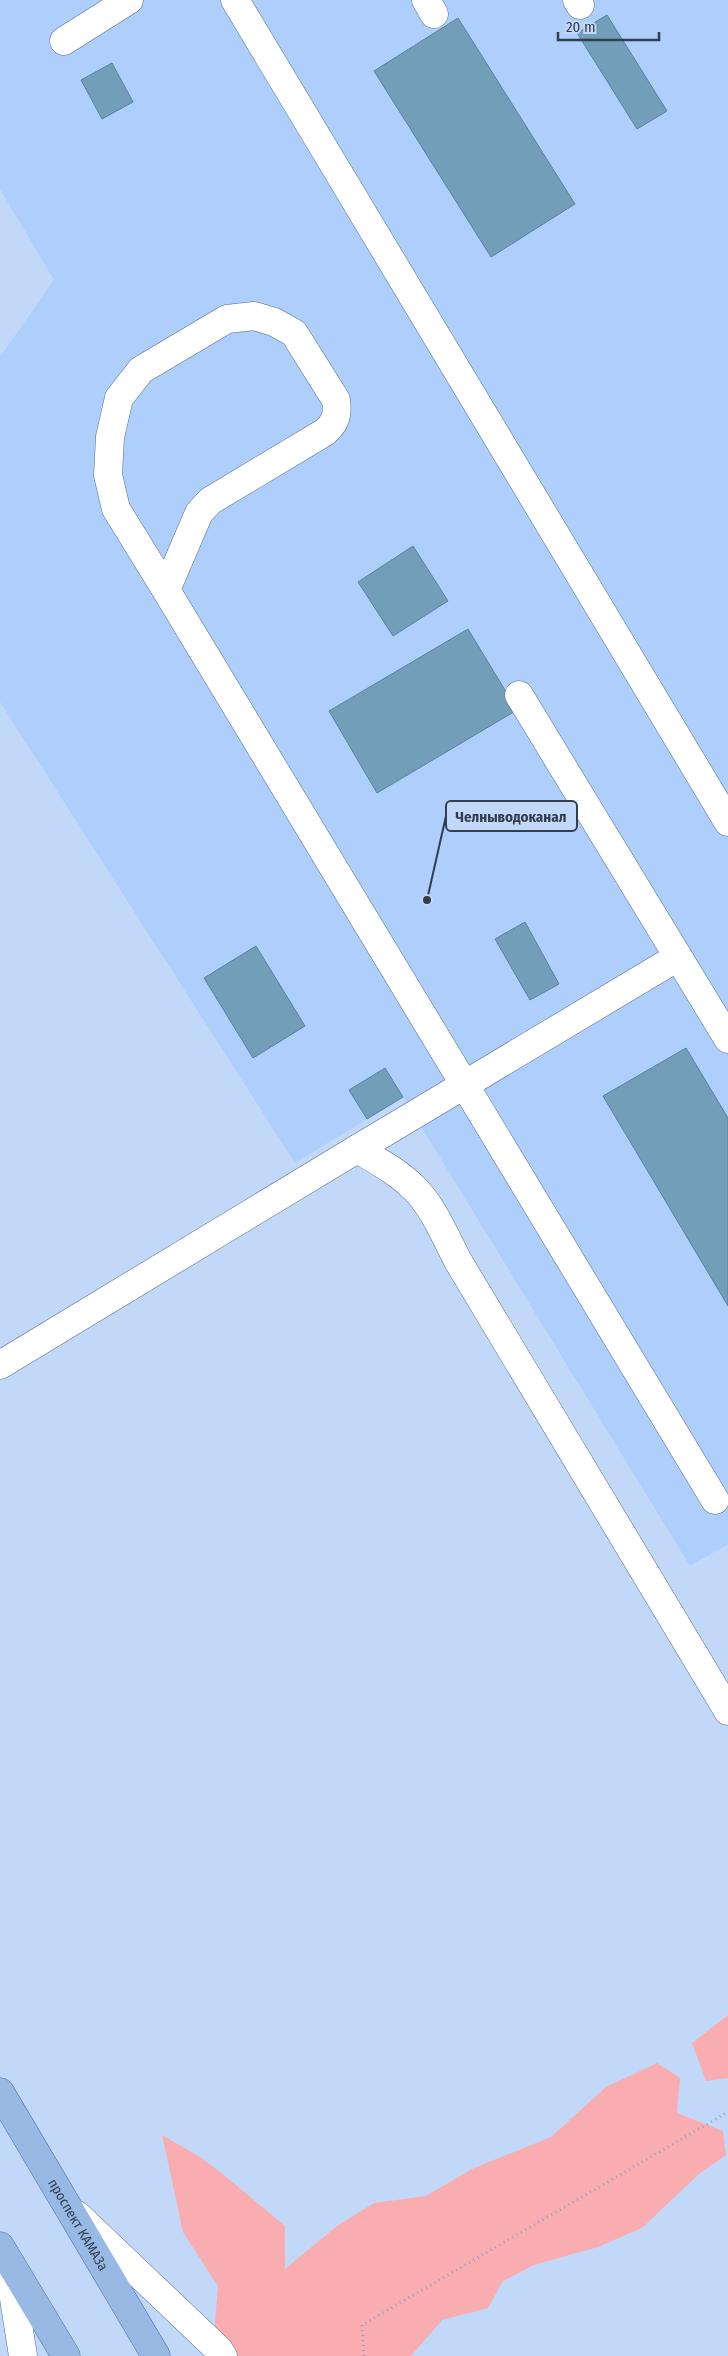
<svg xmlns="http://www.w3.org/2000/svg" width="728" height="2356" font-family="'Fira Sans Condensed',sans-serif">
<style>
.built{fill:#aecefc}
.green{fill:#faadb0}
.building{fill:#739eba;stroke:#58839e}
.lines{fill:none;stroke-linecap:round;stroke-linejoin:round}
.minor-casing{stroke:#536c8f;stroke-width:29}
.major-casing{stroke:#496fa5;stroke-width:29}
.path{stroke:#90a3bd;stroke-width:3;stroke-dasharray:1 4;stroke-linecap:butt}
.minor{stroke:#fff;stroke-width:28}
.major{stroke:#99b9e5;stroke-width:28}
.labels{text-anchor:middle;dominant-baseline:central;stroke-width:4;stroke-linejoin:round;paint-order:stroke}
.street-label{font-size:14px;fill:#323e4d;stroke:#c2d8f8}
.leader{fill:none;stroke:#323e4d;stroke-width:2}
.callout-dot{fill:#323e4d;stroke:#c2d8f8;stroke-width:2}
.callout{fill:#c2d8f8;stroke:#323e4d;stroke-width:2}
.callout-label{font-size:15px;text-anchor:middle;font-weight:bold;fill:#323e4d}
</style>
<rect width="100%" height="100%" fill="#c2d8f8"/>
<path class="built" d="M0,0H728V1544L690,1566L403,1097L295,1163L0,702V357L54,280L0,189Z"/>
<g class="green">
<path d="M728,2015V2078L706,2081L692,2043Z"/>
<path d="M657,2063L680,2078L677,2113L723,2131L726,2155L699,2174L642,2228L598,2247L534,2265L503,2281L488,2308L442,2320L411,2356H212L218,2286L183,2232L162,2135L200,2157L224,2175L285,2226V2269L337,2226L374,2203L426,2196L472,2169L551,2137L606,2087Z"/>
</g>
<g class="building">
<path d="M607,15L667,111L637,129L577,33Z"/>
<path d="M458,18L575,204L491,257L374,71Z"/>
<path d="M112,63L133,102L102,119L81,80Z"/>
<path d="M413,546L448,601L393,636L358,582Z"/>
<path d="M468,629L517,710L377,793L329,711Z"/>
<path d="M525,922L559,984L530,1000L495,939Z"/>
<path d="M256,946L305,1026L253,1058L204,978Z"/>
<path d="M686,1048L728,1118V1306L603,1096Z"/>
<path d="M385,1068L403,1097L367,1119L349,1090Z"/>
</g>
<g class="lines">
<g class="minor-casing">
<g id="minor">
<path d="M235,0L728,822"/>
<path d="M426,0L434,14"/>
<path d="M577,0L580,5"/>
<path d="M64,41L129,0"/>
<path d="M166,590L116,509L108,475L110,437L119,398L141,370L227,319L254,316L274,322L294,333L336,400C338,415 336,422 325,432L210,501L199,513L166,590L715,1500"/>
<path d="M519,695L728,1039"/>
<path d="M357,1149L678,957"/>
<path d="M0,1365L357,1149C377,1161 397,1171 414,1188C432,1205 446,1238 458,1261L728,1711"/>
<path d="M77,2215L219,2350L223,2356"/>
<path d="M8,2260L23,2356"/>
</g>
</g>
<g class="major-casing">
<g id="major">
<path id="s1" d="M0,2092L156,2356"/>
<path d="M0,2246L66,2356"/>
</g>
</g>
<path class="path" d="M364,2356L362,2325L728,2112"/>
<use href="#minor" class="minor"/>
<use href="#major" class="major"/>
</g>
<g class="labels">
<g class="street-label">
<text stroke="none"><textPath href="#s1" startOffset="154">проспект КАМАЗа</textPath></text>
</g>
</g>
<path class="leader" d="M427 900L446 816"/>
<circle class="callout-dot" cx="427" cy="900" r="5"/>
<rect class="callout" x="446" y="801" width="131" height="30" rx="5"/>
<g class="callout-label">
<text x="511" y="822">Челныводоканал</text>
</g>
<path d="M558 32v8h101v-8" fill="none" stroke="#323e4d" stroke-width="2.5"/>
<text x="566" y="32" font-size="15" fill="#323e4d" stroke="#c2d8f8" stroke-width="4" paint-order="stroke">20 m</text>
</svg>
